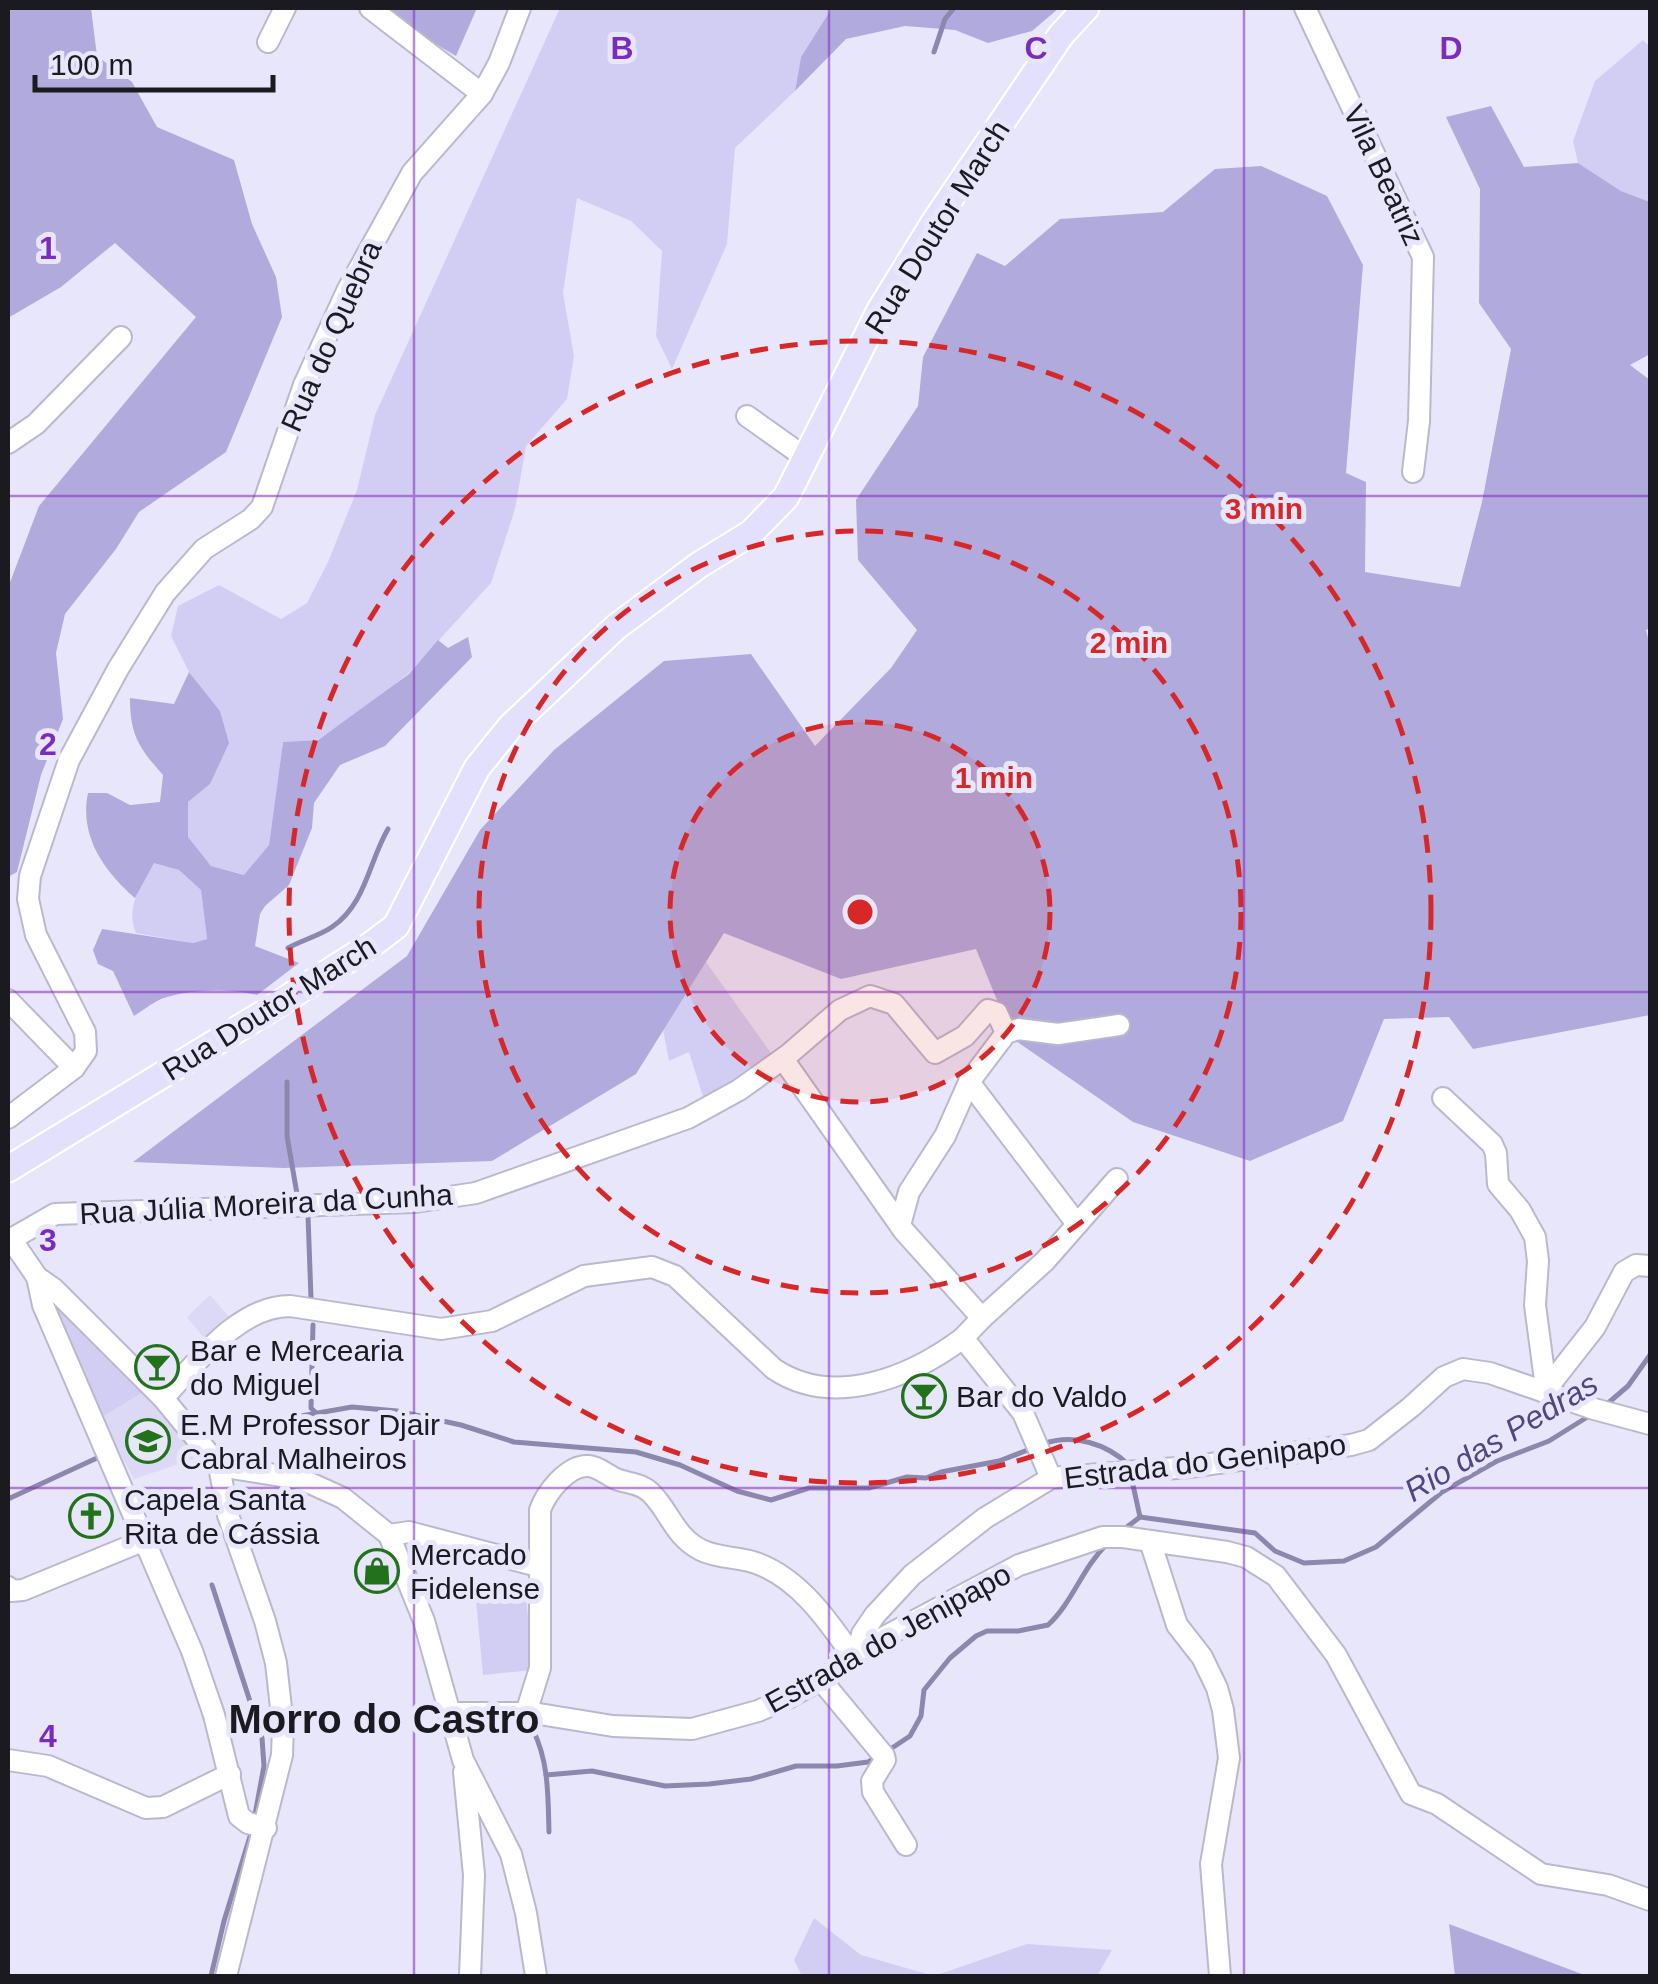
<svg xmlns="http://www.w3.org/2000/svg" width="1658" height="1984" font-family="Arial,sans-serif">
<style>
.built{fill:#dcd9f6}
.green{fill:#d2cef3}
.forest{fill:#b1abdd}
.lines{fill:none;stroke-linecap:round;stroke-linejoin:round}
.stream{stroke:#8c87ad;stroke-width:5}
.minor-casing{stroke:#bab8cc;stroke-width:24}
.major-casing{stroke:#fff;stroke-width:29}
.minor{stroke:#fff;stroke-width:20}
.major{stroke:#e3e0fd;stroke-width:25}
.grid{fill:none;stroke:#7b2cbf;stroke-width:2.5;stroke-opacity:0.55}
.ring{fill:none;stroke:#d62828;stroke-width:5;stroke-dasharray:18 12}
.labels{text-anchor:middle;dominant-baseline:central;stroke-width:10;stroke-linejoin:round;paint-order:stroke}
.street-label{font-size:30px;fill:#1b1a21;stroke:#e8e6fb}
.poi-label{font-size:30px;fill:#1b1a21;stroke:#e8e6fb;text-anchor:start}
.water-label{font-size:32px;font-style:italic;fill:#514584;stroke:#e8e6fb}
.district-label{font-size:40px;font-weight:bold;fill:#1b1a21;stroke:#e8e6fb}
.grid-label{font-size:32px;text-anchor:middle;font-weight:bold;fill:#7b2cbf;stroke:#e8e6fb;stroke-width:10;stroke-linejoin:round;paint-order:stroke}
.centre{fill:#d62828;stroke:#e8e6fb;stroke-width:5}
.ring-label{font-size:30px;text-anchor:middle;font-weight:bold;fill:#d62828;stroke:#e8e6fb;stroke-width:10;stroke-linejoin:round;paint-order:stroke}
</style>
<rect width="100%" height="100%" fill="#e8e6fb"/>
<g class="built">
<path d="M210,1295L229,1317L205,1339L187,1317Z"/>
<path d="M143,1393L197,1458L134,1479L101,1418Z"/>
</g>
<g class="green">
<path d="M560,8L832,10L801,57L795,91L735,148L727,244L672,369L656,336L662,251L631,221L577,198L563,293L574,356L567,399L526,446L515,509L491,583L409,673L375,700L317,740L283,742L269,845L245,875L211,866L187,837L188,802L210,784L220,711L189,672L171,636L178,606L219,585L281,619L307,603L328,562L357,490L375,415Z"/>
<path d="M1643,40L1650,47V202L1621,191L1578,163L1573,141L1595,81Z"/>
<path d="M154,862L179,870L201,890L207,939L193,943L136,933C125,906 141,887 154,862Z"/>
<path d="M706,962L778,1063L704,1100L689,1052L669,1061L663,1030Z"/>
<path d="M53,1294L149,1389L94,1422L45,1300Z"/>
<path d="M526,1596L533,1670L483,1675L476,1601Z"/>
<path d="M814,1918L861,1955L934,1976L1027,1944L1112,1950L1097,1976H802L794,1960Z"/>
</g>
<g class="forest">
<path d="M8,8H91L97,56L132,82L157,127L234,160L252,224L276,277L282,317L226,452L139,512L116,549L65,614L56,653L63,719L41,775L17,872L8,877L9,585L39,506L196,317L115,243L61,287L8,318Z"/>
<path d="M376,8H477L456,56Z"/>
<path d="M832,8H1059L1032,31L988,43L955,30L905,26L846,39L795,91L801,57Z"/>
<path d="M1491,106L1524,167L1578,163L1621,191L1650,202V354L1630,365L1650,380V628L1646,630L1650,646V1015L1473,1049L1449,1017L1384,1019L1343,1121L1250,1161L1133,1122L1013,1039L976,949L841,979L724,933L636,1074L492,1161L284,1168L133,1162L407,956L480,830L554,750L664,661L751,654L815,746L891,668L917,630L858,560L856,500L918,406L923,357L977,253L1005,266L1060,219L1163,212L1215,169L1261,166L1327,196L1363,265L1346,473L1366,482L1365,572L1460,587L1482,502L1511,349L1479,303L1480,189L1446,117Z"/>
<path d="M468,637L472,657L385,746L340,765L314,803L312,828L289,885L265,906L260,914L255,946L299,963L257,995C229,988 189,989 161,999C152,1003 142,1011 134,1016L113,971L98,964L93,950L102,929L193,943L207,939L201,890L179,870L154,863L135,898C104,871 79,836 88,793H107L130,805L160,802L163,775C139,748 130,735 130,698L174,704L189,672L220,711L229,743L210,784L188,802V837L211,866L244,875L269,845L283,742L318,740L409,674L438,640L448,648Z"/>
<path d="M1449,1924L1587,1976H1455Z"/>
</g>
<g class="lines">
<g class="stream">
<path d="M934,52L945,19L954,8"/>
<path d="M288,948C302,940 319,936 332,927C366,904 369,861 388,829"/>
<path d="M287,1082V1136L297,1194"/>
<path d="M308,1216L311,1298"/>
<path d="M313,1325L311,1408L316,1413"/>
<path d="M1607,1404L1628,1386L1650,1355"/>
<path d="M301,1416L352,1407L397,1411L461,1425L514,1442L636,1452L680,1465L737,1491L771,1500L809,1488H869L907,1477L926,1478L941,1472L999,1461L1033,1448"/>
<path d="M1043,1444C1074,1433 1107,1444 1129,1465"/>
<path d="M1131,1476L1140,1517"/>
<path d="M8,1499L97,1458"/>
<path d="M1123,1530L1140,1517L1255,1533L1275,1551L1304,1563L1344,1561L1376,1547L1442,1492L1497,1461L1549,1441L1589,1416"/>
<path d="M212,1585L262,1738L264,1766L254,1820"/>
<path d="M533,1730C549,1762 548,1797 549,1832"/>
<path d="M886,1752L910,1736L921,1716L924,1690L950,1658L976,1636L987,1631H1018L1048,1625C1073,1602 1082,1568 1107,1544"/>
<path d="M546,1775L592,1771L665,1786L709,1784L751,1779L796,1766H837L868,1762L876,1757"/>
<path d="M211,1976L224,1921L252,1830"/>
</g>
<g class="minor-casing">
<g id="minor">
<path d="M370,8L482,94"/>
<path d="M1305,8L1423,257L1419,421L1413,472"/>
<path d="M268,42L285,8"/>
<path d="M747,416L806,458"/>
<path d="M8,443L36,424L121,337"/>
<path d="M8,1000L74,1068"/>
<path d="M783,1059L904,1231L982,1318L963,1338L1023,1413L1051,1478"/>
<path d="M969,1082L1077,1224"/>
<path d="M1443,1098L1492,1144L1496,1153L1498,1184L1520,1210L1535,1237L1538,1261L1535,1305L1546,1388"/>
<path d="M8,1118L74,1068L86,1051L85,1032L36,935L28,899L30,876L69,760L118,669L165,593L204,549L251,519L262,507L304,385L348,289L412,173L482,94L499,63L520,8"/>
<path d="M900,1225L909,1192L945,1136L969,1082L1006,1033L1018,1029L1058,1034L1119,1025"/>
<path d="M11,1239L37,1277L54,1289L163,1398L219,1466L228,1515L265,1621L276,1663L283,1726L282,1755L226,1976"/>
<path d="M8,1241L55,1214L415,1202L476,1193L688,1118L739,1090L788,1055L840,1010L870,996L894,1004L935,1053L965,1036L988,1010L997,1013L1006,1033"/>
<path d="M37,1277L43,1305L192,1651L214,1715L239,1816L248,1823L266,1828"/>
<path d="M982,1318L1045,1261L1117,1179"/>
<path d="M1544,1392L1595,1327L1624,1272L1636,1265L1650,1266"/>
<path d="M163,1398C197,1363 238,1306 290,1306L441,1329L492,1321L584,1276L652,1267L675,1276L774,1369C834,1409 911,1377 963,1338"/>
<path d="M219,1466L301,1479L343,1498L389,1535L424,1621L463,1760L511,1854L526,1913L536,1976"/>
<path d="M389,1535L409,1532L538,1566"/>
<path d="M1150,1541L1177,1625L1202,1657L1217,1688L1223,1710L1229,1758L1211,1864L1220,1976"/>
<path d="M8,1587L11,1591L23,1590L145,1540"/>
<path d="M858,1651L862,1634L875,1615L912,1575L985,1518L1051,1478L1189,1467L1351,1445L1369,1440L1411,1407L1444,1377L1463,1369L1490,1373L1594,1409L1650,1424"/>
<path d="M821,1680L884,1756L885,1760L872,1781L873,1792L906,1845"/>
<path d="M448,1713H533L613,1726L692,1729L758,1711L790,1697L834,1672L858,1651L1019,1565L1103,1537H1123L1227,1552L1246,1557L1276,1576L1336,1655L1411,1794L1437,1804L1541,1874L1608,1885L1650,1900"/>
<path d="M526,1713L540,1668V1510C546,1493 568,1464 589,1466C599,1467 607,1475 616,1479C629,1484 641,1483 651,1493C670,1512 674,1536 701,1550C717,1558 737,1557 753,1562C797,1576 827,1619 852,1655"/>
<path d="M8,1760L48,1766L146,1808L163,1807L230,1774"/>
<path d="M464,1772L474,1875L470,1976"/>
</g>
</g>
<g class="major-casing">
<path id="major" d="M8,1169L269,1010L371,945L396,926L477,768L510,727L616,627L699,565L751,533L786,497L880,310L933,224L1061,35L1086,8"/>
</g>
<use href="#minor" class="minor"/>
<use href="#major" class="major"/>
</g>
<path class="grid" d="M414,8V1976M829,8V1976M1244,8V1976M8,496H1650M8,992H1650M8,1488H1650"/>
<circle cx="860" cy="912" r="190" fill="#d62828" fill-opacity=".12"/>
<g class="ring">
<circle cx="860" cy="912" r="190"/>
<circle cx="860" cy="912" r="381"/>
<circle cx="860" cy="912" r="571"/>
</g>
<defs>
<g id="bar-ring" transform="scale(2.25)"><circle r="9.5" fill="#e8e6fb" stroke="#21721b" stroke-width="1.5"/><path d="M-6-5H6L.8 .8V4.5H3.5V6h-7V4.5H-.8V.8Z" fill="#21721b"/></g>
<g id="school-ring" transform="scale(2.25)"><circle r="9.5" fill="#e8e6fb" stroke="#21721b" stroke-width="1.5"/><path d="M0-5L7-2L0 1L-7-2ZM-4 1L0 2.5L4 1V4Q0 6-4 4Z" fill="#21721b"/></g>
<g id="church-ring" transform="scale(2.25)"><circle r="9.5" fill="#e8e6fb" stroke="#21721b" stroke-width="1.5"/><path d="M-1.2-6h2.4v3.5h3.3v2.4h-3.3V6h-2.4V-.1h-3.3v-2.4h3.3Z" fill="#21721b"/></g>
<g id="shop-ring" transform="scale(2.25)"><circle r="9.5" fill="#e8e6fb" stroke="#21721b" stroke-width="1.5"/><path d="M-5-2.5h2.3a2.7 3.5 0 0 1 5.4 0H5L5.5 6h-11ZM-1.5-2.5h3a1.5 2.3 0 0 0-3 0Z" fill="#21721b"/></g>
</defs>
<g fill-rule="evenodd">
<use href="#bar-ring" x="157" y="1367"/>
<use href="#bar-ring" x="924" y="1396"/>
<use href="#school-ring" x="148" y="1441"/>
<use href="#church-ring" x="91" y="1516"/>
<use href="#shop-ring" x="377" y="1571"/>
</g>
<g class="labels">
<g class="street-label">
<text transform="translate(1384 175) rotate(65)">Vila Beatriz</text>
<text transform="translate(937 227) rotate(-58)">Rua Doutor March</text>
<text transform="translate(331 336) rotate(-66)">Rua do Quebra</text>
<text transform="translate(269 1008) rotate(-32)">Rua Doutor March</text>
<text transform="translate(266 1204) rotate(-3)">Rua Júlia Moreira da Cunha</text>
<text transform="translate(1205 1461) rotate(-7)">Estrada do Genipapo</text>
<text transform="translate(888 1638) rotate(-29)">Estrada do Jenipapo</text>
</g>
<g class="poi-label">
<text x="190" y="1350">Bar e Mercearia<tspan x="190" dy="34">do Miguel</tspan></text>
<text x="956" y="1396">Bar do Valdo</text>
<text x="180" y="1424">E.M Professor Djair<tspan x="180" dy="34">Cabral Malheiros</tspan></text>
<text x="124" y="1499">Capela Santa<tspan x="124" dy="34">Rita de Cássia</tspan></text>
<text x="410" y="1554">Mercado<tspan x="410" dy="34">Fidelense</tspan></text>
</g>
<g class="water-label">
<text transform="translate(1501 1437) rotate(-31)">Rio das Pedras</text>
</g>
<g class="district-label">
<text x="384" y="1719">Morro do Castro</text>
</g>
</g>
<g class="grid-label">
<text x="622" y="59">B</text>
<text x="1036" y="59">C</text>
<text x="1451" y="59">D</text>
<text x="48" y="259">1</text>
<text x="48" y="755">2</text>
<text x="48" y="1251">3</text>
<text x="48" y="1747">4</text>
</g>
<circle cx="860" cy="912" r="15" class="centre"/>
<g class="ring-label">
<text x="1264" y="519">3 min</text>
<text x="1129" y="653">2 min</text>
<text x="994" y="788">1 min</text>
</g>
<rect width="1658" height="1984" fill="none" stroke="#1b1a21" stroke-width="20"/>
<path d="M35 75v15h238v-15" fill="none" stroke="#1b1a21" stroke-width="5"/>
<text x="50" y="75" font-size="30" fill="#1b1a21" stroke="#e8e6fb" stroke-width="8" paint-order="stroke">100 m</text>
</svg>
